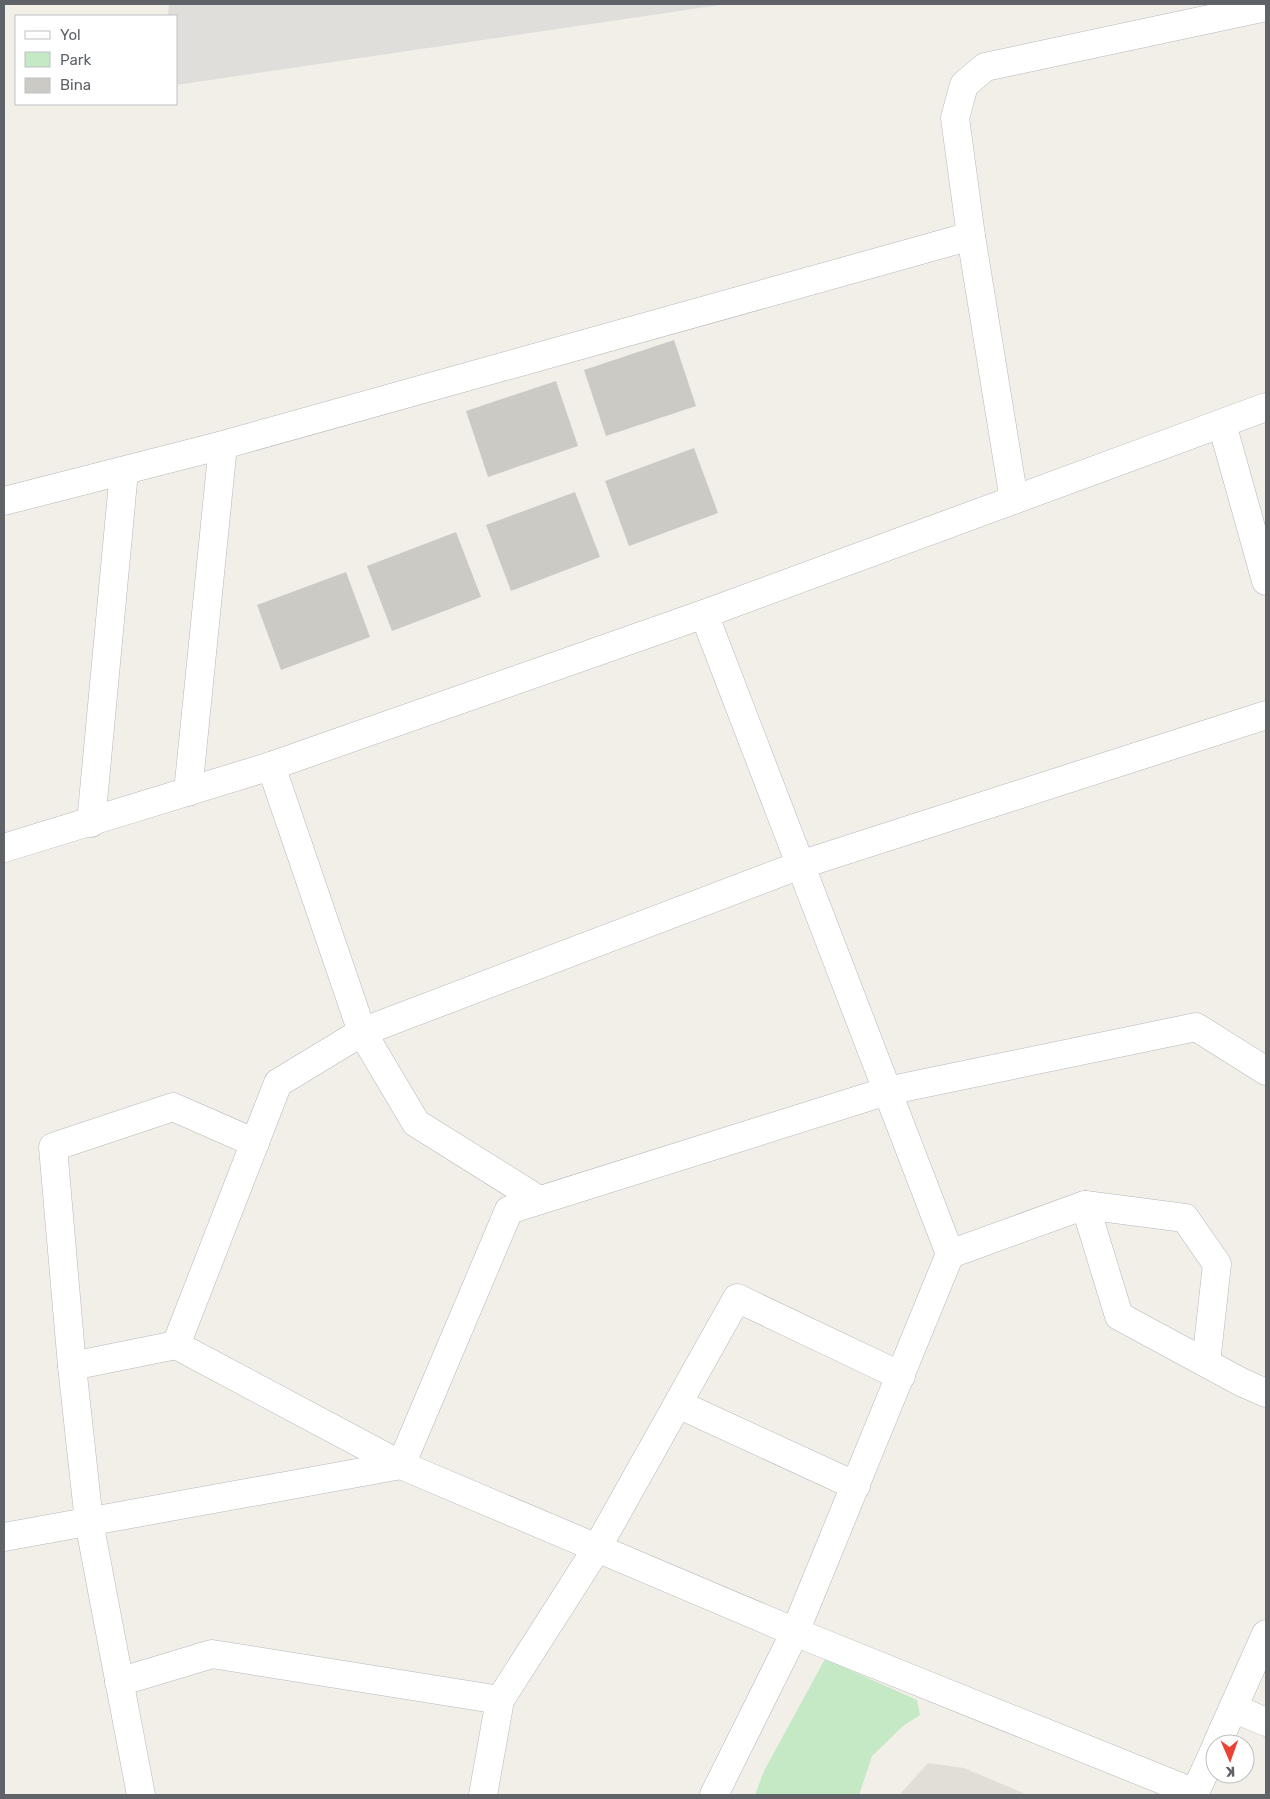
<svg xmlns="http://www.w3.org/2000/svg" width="1270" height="1799" font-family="Rubik,sans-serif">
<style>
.industrial{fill:#e0deda}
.education{fill:#e1ded6}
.green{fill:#c5e8c5}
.building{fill:#cccac5}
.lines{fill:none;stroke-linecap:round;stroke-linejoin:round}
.street-casing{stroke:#b5b8bc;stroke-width:29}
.street{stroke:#fff;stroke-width:28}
</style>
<rect width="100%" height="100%" fill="#f1efe8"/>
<path class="industrial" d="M169,4H727L176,85V16H168Z"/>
<path class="education" d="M928,1763L964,1768L1028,1795H899Z"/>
<path class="green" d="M825,1659L917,1700L920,1715L903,1726L872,1756L859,1795H755L764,1771Z"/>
<g class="building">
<path d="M674,340L696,406L606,436L584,370Z"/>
<path d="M556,381L578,446L488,477L466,411Z"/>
<path d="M694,448L718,513L629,546L605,481Z"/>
<path d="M575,492L600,557L511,591L486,525Z"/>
<path d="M456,532L481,597L392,631L367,566Z"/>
<path d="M346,572L370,637L281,670L257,605Z"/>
</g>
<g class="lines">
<g class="street-casing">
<g id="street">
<path d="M1222,424L1266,581"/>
<path d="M1014,500L971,236L955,118L964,85L985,67L1266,7"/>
<path d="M4,501L223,445L971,236"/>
<path d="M704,614L950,1254L795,1632L714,1795"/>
<path d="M271,766L362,1032L416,1123L539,1200"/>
<path d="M188,792L223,445"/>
<path d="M91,823L124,471"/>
<path d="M4,848L271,766L704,614L1266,407"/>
<path d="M1085,1205L1185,1218L1217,1264L1206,1363"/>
<path d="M950,1254L1085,1205L1119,1316L1241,1382L1266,1393"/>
<path d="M176,1345L278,1083L362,1032L800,865L1266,715"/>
<path d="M72,1366L53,1147L173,1107L255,1143"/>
<path d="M678,1404L856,1486"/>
<path d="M4,1537L401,1465L795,1632L1195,1793"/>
<path d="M119,1682L212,1654L500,1700"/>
<path d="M1233,1708L1266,1722"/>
<path d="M1217,1744L1266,1634"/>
<path d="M141,1795L89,1522L72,1366L176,1345L401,1465L509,1210L887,1091L1196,1027L1266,1071"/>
<path d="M483,1795L500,1700L597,1548L737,1298L901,1376"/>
<path d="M1194,1795L1215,1749"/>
</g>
</g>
<use href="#street" class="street"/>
</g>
<rect width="1270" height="1799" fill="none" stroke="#5f6368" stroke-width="10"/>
<rect x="15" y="15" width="162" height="90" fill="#ffffff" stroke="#bfc1c3"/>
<rect x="25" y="31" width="25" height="8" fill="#ffffff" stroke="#bfc1c3"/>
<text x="60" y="40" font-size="15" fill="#5f6368">Yol</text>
<rect x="25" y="52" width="25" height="15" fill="#c5e8c5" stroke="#bfc1c3"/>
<text x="60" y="65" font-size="15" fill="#5f6368">Park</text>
<rect x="25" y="78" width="25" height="15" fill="#cccac5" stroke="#bfc1c3"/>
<text x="60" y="90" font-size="15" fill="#5f6368">Bina</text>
<g transform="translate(1230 1759) rotate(178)"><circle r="24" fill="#ffffff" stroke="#bfc1c3"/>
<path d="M0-4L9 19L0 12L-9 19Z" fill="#ea4335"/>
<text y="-8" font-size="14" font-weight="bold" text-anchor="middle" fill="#5f6368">K</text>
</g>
</svg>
